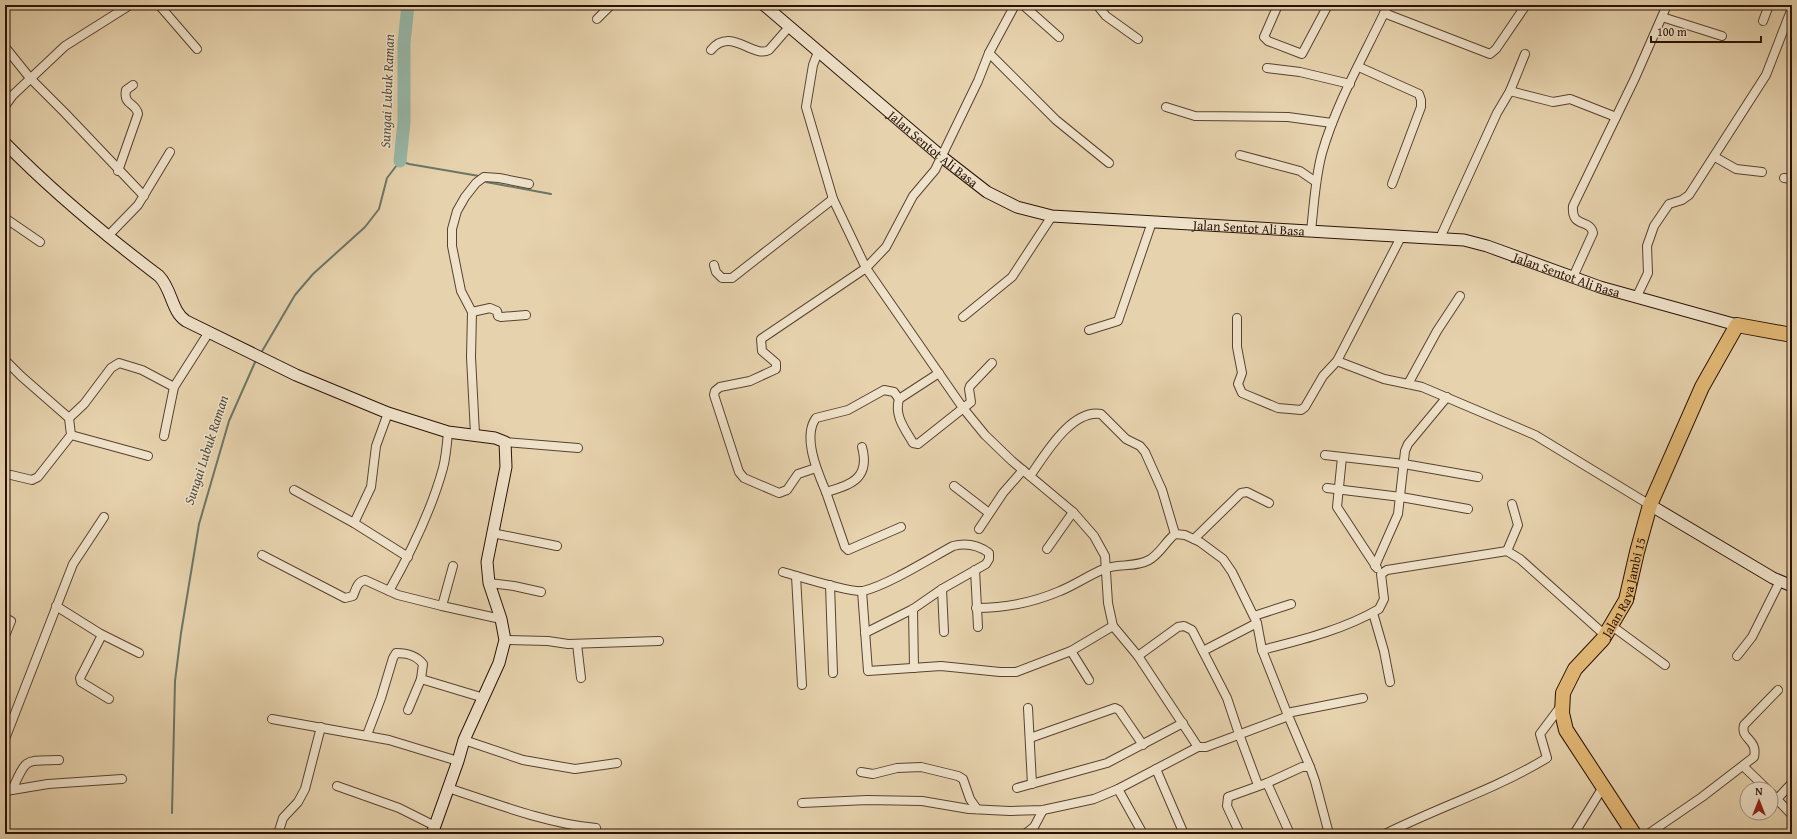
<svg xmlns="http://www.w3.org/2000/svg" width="1797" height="839" font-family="'Gentium Book Plus',serif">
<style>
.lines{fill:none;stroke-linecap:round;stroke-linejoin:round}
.stream{stroke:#6b7667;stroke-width:2}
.river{stroke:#96b8a9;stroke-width:13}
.street-casing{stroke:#59422f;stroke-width:10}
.secondary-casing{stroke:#2a1205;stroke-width:13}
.highway-casing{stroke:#2a1205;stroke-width:16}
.street{stroke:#efe2ca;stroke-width:8}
.secondary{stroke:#efe2ca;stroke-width:11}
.highway{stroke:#e3b976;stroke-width:14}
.labels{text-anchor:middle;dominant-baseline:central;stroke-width:3;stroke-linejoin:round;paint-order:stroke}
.street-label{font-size:13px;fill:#2a1205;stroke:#efe2ca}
.water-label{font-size:14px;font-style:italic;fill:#504c3e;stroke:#efe2ca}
</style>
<rect width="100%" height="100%" fill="#e6d2ad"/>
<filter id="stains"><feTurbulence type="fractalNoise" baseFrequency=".005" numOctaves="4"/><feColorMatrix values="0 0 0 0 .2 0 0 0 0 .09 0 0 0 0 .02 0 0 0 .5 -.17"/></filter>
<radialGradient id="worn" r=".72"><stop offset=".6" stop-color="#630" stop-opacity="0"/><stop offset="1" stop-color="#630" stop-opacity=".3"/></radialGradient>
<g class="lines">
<g class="stream">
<path d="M486,182L551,194"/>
<path d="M261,353L295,295L313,274L365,227L379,209L387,178L400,161L409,164L479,176"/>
<path d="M172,813L175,681L181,633L199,524L229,421L256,360"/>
</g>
<path class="river" d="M400,161L404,122V43L408,5"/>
<g class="street-casing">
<g id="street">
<path d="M159,5L197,49"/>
<path d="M1023,5L1059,37"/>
<path d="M1097,5L1106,16L1138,39"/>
<path d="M1278,5L1264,37L1268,41L1302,54L1328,5"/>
<path d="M1384,13L1490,54L1496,49L1526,5"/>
<path d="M1662,17L1722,36"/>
<path d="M597,19L611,5"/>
<path d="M1763,21L1769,5"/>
<path d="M5,47L30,78L65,113L144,196"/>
<path d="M711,50C731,26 753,59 769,50L789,27"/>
<path d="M818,52L813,65L806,107L833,199L866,268L963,408L985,435L1012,461L1073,512L1094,536L1105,556L1108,603L1113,626L1138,656L1198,747H1206L1286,717L1287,713L1262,650L1257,623L1232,572L1223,559L1200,542L1185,535L1175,534C1165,542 1160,554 1149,560C1135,568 1118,563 1104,569C1089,575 1075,585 1060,591C1032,603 1007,608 976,608"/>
<path d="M989,53L1056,120L1109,163"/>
<path d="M1359,67L1419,94L1421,100V107L1392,184"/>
<path d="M1267,68L1300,72L1350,84"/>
<path d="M1510,91L1553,102L1570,99L1616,117"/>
<path d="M5,106L13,95L65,46L130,5"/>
<path d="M1166,107L1195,116L1288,117L1332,123"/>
<path d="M1240,155L1300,171L1316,182"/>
<path d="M1715,157L1736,169L1762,172"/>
<path d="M118,171L138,114C136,102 123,106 126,90L133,85"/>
<path d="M1784,178L1792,179"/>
<path d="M5,218L40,242"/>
<path d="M1311,231C1314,205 1315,179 1322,153C1337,101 1365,54 1388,5"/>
<path d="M107,237L138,205L170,152"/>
<path d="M1440,238L1497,113L1510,91L1525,54"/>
<path d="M714,265L716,272L722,278H732L833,199"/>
<path d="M1573,277L1593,233C1590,218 1571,229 1573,206L1635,78L1667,5"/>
<path d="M1636,298L1648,273L1647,246L1654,226L1669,204L1682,200L1689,195L1766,75L1792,8"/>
<path d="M472,312L490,308L497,311L498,316L501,317L526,315"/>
<path d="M963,317L1012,277L1052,216"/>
<path d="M1237,318V347L1242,373L1238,384L1242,393L1278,408L1301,410L1305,407L1323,376L1337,361L1401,237"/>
<path d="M1089,330L1118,321L1152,222"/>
<path d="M5,360L21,376L69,418L71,435L38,477L32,480L11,475"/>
<path d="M1337,361L1384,379L1422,387L1535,435L1650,505"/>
<path d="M1408,384L1437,331L1460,296"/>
<path d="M899,399C894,416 905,429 913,443L918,444L971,402L969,389L970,386L992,363"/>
<path d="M69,418L84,404L111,368L119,363L142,370L174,387"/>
<path d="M475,434L471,357L472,312L461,291L452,246V229L457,211L465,197L476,183L484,177L499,178L529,184"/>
<path d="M71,435L148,456"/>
<path d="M164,436L174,387L209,332"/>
<path d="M505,442L578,448"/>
<path d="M862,447C870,477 853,485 826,492C818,473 802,437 816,418L848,410L884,390L894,392L899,399L939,373"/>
<path d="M1325,455L1404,464L1478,477"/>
<path d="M1342,457L1337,507L1377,568"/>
<path d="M816,468L798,474L787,490L779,493L744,478L739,472L714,395L715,391L720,387L750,381L776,369V363L762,351L761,339L866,268L886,247L913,196L935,170L978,81L989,53L1015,5"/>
<path d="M1030,476C1045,455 1071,409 1101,414L1126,439L1140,446L1145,452L1162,490L1175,534"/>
<path d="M954,486L989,513"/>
<path d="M1327,488L1401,497L1468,509"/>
<path d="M294,490L354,523L408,557"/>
<path d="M826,492L845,547L848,550L901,527"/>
<path d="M354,523L371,487L376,446L388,413"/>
<path d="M979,529L1003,493L1023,470"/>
<path d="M492,533L557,546"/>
<path d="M1194,539L1241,493L1247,492L1269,503"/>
<path d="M1047,549L1073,512"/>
<path d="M1507,551L1518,525L1512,504"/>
<path d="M262,555L345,598L353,596C356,589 357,582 365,580L398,595L442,606L501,619"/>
<path d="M1375,566L1398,514L1405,451L1408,444L1447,397"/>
<path d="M975,570L978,627"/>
<path d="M783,572C797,576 851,593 863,591C888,585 929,559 953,546C965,543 978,545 989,553V559L986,564L942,589L913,609L865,633"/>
<path d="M796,576L802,685"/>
<path d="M489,583L514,586L541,592"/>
<path d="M830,585L833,673"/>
<path d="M942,589L944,632"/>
<path d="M389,591C411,552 431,512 443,468C446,457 447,444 448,432"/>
<path d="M862,591L868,671L941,666L1000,672H1016L1071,651L1113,626"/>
<path d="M56,606L99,633L139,653"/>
<path d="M442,606L453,566"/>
<path d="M913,609L914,668"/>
<path d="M1373,613L1384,651L1390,682"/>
<path d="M1254,616L1291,604"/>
<path d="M5,618L11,621L5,636"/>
<path d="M1612,626L1665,665"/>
<path d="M102,635L80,678L81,682L109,699"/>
<path d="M505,640L548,641L568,644L659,641"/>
<path d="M577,644L581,678"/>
<path d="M1262,650C1301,640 1343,630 1379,609L1384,599L1381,574L1387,570L1507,551L1520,559L1606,636"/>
<path d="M1071,651L1089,680"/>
<path d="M1203,651L1257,623"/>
<path d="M1138,656L1178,627L1184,626L1192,630L1227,698L1239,734L1258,785"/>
<path d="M1737,656L1752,637L1780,581"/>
<path d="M421,679L484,698"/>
<path d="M1028,708L1032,784"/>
<path d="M272,719L389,740L458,761"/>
<path d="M367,735L381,698L393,658L396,653C407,653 416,655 423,664L421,679L408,710"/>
<path d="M1030,738L1115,708L1119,710L1143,745"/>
<path d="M5,739L73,564L104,517"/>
<path d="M464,740L523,760L575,769L617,763"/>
<path d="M1743,766L1767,789"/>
<path d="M1310,767L1287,713L1363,698"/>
<path d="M1156,769L1184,834"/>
<path d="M861,772L873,774L897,768L921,767L958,776L963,779L970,799L977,809"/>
<path d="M1267,783L1290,834"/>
<path d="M337,786L399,808L435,826"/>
<path d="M448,788C494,803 548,824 596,828"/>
<path d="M1017,788L1107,763L1183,723"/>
<path d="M1118,789L1143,834"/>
<path d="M12,790L48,784L122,779"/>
<path d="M5,792L12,790C27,757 24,761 59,760"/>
<path d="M1771,793L1792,815"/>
<path d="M1777,799L1792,783"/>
<path d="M802,803L867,800L922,801L969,809L1010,811L1043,810L1094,799L1118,789L1198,747"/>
<path d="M278,834L283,818L298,802L305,789L321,727"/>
<path d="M1025,834L1034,827L1043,810"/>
<path d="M1240,834L1227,806L1228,797L1267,783L1302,767H1310L1315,781L1329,834"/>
<path d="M1385,834C1439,807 1496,789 1547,758L1540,734L1561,706"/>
<path d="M1574,834L1603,787"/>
<path d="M1648,834L1702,797L1754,757C1758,738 1740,740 1744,725L1778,690"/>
</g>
</g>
<g class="secondary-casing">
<g id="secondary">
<path id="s1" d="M764,5L942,157L987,192L1017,207L1052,216L1464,240L1487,246L1600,287L1737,325"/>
<path d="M5,143C53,192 105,235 159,276C172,289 171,311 186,321L296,375L388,413L448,432L495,438L505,442L506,467L487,562L489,583L501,619L505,640L499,663L464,740L458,761L432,834"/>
<path d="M1650,505L1773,578L1792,586"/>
</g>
</g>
<g class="highway-casing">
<g id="highway">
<path id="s2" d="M1634,834L1566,730L1562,713L1563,693L1575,669L1603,639L1626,600L1637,552L1650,505L1702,387L1737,325L1792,335"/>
</g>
</g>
<use href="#street" class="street"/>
<use href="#secondary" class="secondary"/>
<use href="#highway" class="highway"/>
</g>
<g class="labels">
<g class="street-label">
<text stroke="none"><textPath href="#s1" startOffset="222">Jalan Sentot Ali Basa</textPath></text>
<text stroke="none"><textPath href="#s1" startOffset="558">Jalan Sentot Ali Basa</textPath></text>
<text stroke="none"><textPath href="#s1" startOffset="882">Jalan Sentot Ali Basa</textPath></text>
<text stroke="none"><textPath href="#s2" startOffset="286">Jalan Raya Jambi 15</textPath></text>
</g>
<g class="water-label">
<text transform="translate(387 91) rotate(-88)">Sungai Lubuk Raman</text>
<text transform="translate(206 450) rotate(-72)">Sungai Lubuk Raman</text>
</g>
</g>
<rect width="1797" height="839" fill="none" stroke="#e6d2ad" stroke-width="20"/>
<rect x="6" y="6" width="1785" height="827" fill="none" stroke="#2a1205" stroke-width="2"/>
<rect x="10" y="10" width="1777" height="819" fill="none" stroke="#2a1205"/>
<g transform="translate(1759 801)"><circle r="19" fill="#efe2ca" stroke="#a08f7b"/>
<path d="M0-3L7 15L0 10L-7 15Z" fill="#8f2418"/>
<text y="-6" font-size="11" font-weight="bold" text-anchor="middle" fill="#2a1205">N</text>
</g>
<path d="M1651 36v6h110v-6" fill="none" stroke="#2a1205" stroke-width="2"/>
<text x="1657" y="36" font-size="12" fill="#2a1205" stroke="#efe2ca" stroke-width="3" paint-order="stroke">100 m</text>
<rect width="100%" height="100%" filter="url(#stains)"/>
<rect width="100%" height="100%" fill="url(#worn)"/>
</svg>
